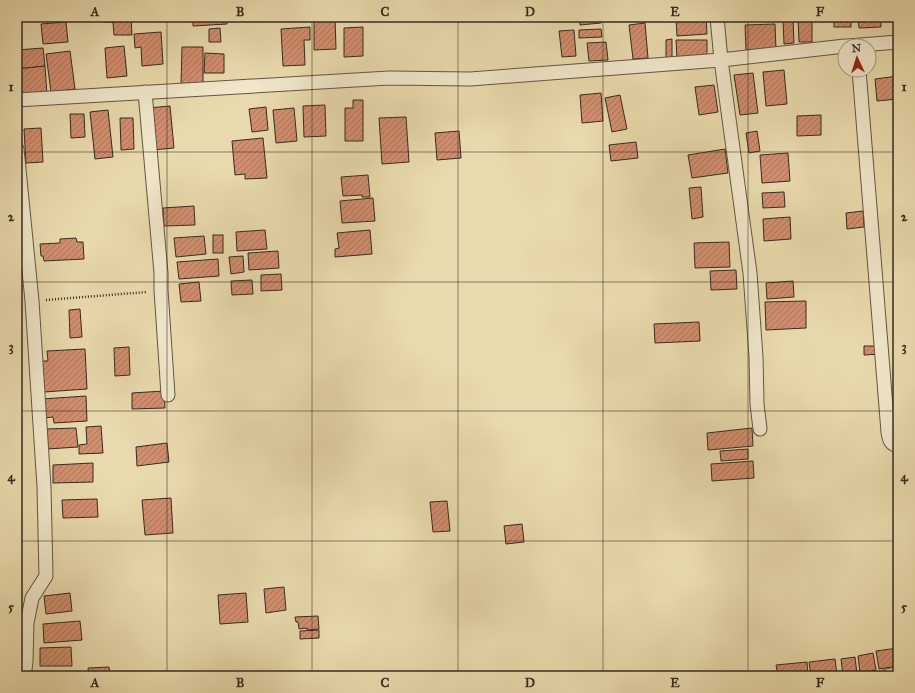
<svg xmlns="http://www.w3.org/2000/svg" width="915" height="693" font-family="'IM FELL Great Primer',serif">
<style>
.building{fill:url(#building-hatch);stroke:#342b20}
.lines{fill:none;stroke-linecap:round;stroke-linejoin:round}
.minor-casing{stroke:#615743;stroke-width:15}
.path{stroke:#342b20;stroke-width:2.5;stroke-dasharray:1 2;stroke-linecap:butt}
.minor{stroke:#f1e7ca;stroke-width:13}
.grid{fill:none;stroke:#342b20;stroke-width:1;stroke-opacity:0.55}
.neatline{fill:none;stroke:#342b20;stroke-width:1.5}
.grid-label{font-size:13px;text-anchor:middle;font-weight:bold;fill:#342b20}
</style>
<defs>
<pattern id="building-hatch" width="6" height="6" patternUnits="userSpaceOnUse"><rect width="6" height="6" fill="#d18f71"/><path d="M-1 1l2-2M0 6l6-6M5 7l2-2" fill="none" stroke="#aa755c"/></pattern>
</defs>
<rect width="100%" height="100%" fill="#e9daad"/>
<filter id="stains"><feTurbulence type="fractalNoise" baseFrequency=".005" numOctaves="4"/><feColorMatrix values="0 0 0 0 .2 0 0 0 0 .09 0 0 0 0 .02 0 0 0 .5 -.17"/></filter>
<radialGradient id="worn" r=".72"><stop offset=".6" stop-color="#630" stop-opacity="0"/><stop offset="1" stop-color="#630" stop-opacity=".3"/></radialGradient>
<g class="building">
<path d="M104,17H131L132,35H114L113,22H104Z"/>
<path d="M193,17H227V24L193,26Z"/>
<path d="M314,17H335L336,49L314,50Z"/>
<path d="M579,17H600L601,23L580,25Z"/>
<path d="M706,17L707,34L677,36L676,18Z"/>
<path d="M798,17H812V42H799Z"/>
<rect x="834" y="17" width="17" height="10"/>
<path d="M858,17H881V27L859,28Z"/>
<path d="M783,20H793L794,43L784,44Z"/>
<path d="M66,22L68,42L43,44L41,24Z"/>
<path d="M645,23L648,58L633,59L629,25Z"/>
<path d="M775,24L776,50H746L745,25Z"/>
<path d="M310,27V40H304L305,65L283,66L281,29Z"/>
<path d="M363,27V56L344,57V28Z"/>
<path d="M220,28L221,42H209V29Z"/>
<path d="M601,29L602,37L579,38V30Z"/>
<path d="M574,30L576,56L562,57L559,31Z"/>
<path d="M161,32L163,64L142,66L141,47L135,48L134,34Z"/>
<path d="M672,39V62H666V40Z"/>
<path d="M676,40H707V58L677,59Z"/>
<path d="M606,42L608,60L589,61L587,43Z"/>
<path d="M124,46L127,76L107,78L105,48Z"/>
<path d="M182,47H203V84H181Z"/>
<path d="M43,48L45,66L18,69L17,50Z"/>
<path d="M70,51L75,89L51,92L46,54Z"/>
<path d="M205,53L224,54V73H204Z"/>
<path d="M45,66L47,95L17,97V69Z"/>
<path d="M784,70L787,104L766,106L763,72Z"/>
<path d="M753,73L758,113L740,115L734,75Z"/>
<path d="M898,76V99L877,101L875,79Z"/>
<path d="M714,85L718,112L699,115L695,87Z"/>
<path d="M601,93L603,121L582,123L580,95Z"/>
<path d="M620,95L627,129L612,132L605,98Z"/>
<path d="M353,100H363V141H345V108H353Z"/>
<path d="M325,105L326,136L304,137L303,106Z"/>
<path d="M170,106L174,148L152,150L148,108Z"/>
<path d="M266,107L268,130L252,132L249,109Z"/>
<path d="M294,108L297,141L276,143L273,110Z"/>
<path d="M108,110L113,157L95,159L90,112Z"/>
<path d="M70,114H84L85,137L71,138Z"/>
<path d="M821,115V135L797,136V116Z"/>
<path d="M406,117L409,162L382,164L379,118Z"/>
<path d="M120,118H133L134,149L121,150Z"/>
<path d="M41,128L43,162L26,163L24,129Z"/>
<path d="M459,131L461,158L437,160L435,133Z"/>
<path d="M757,131L760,151L749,153L746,133Z"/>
<path d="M263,138L267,178L245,179V174L235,175L232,141Z"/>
<path d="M636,142L638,158L611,161L609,145Z"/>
<path d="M725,149L728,173L692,178L688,155Z"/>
<path d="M788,153L790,181L762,183L760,155Z"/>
<path d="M368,175L370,197H362V195L343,196L341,177Z"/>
<path d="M701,187L703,217L692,219L689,188Z"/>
<path d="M784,192L785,207L763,208L762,193Z"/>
<path d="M373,198L375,221L342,223L340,201Z"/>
<path d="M194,206L195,225L164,226L163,208Z"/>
<path d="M863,211L864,227L847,229L846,213Z"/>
<path d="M790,217L791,239L764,241L763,219Z"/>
<path d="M265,230L267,249L237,251L236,232Z"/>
<path d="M370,230L372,254L335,257V249L339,248L337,233Z"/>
<rect x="213" y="235" width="10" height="18"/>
<path d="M204,236L206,254L176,257L174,238Z"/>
<path d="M76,238L77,242H83L84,259L44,261L43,256H41L40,244L60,243V239Z"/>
<path d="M729,242L730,267L695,268L694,243Z"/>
<path d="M278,251L279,268L249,270L248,253Z"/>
<path d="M243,256L244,272L231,274L229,257Z"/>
<path d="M218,259L219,276L179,279L177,262Z"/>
<path d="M736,270L737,289L711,290L710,271Z"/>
<path d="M281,274L282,290L261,291V275Z"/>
<path d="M252,280L253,294L232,295L231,281Z"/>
<path d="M793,281L794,297L767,299L766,283Z"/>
<path d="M199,282L201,301L181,302L179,284Z"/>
<path d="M806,301V328L766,330L765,302Z"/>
<path d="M80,309L82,337L70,338L69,310Z"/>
<path d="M699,322L700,341L655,343L654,324Z"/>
<path d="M864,346H880V354L864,355Z"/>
<path d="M129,347L130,375L115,376L114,348Z"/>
<path d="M85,349L87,389L44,392L42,361H48L47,351Z"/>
<path d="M164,391L165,408L132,409V393Z"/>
<path d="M86,396L87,421L54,423L53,417L43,418L42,399Z"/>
<path d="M101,426L103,453L79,454V445L87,444L86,427Z"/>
<path d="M76,428L78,447L47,449L46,429Z"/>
<path d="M752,428L753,446L708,450L707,433Z"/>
<path d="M167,443L169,462L137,466L136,447Z"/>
<path d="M748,449V459L721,461L720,451Z"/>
<path d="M753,461L754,478L712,481L711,464Z"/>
<path d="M93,463V482L53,483V465Z"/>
<path d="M171,498L173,533L145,535L142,500Z"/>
<path d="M97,499L98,517L63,518L62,500Z"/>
<path d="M447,501L450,531L433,532L430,502Z"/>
<path d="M17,502H20L21,514L17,515Z"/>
<path d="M522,524L524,542L506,544L504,526Z"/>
<path d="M284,587L286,610L266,613L264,589Z"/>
<path d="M70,593L72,611L46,614L44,596Z"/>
<path d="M246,593L248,622L220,624L218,595Z"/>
<path d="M318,616L319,629L307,630V628L299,629L298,622H296L295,617Z"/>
<path d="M80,621L82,640L44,643L43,624Z"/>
<path d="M319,630V638L300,639V631Z"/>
<path d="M71,647L72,666H40V648Z"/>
<path d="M898,648V666L879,669L876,651Z"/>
<path d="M873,653L876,670L860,673L858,656Z"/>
<path d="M855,657L857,674L843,676L841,659Z"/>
<path d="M835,659L837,676H811L809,662Z"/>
<path d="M807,662L808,676H778L776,665Z"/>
<path d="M109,667L110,676H89L88,668Z"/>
</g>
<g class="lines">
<g class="minor-casing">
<g id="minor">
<path d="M717,17L721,60L750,273L756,357L757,404L760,429"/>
<path d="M848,46L898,42"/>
<path d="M859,70L888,432C889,439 890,444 898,446"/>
<path d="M145,92L161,273V290L168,395"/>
<path d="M17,100L389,78L470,79L721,60L845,46"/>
<path d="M17,149L32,301L44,487L46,576L32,598L27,623L26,662L24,676"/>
<path d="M887,676L898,674"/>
</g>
</g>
<path class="path" d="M46,300L147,292"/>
<use href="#minor" class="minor"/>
</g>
<path class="grid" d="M167,17V676M312,17V676M458,17V676M603,17V676M748,17V676M17,152H898M17,282H898M17,411H898M17,541H898"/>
<rect width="915" height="693" fill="none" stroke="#e9daad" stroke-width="44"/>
<g transform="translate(857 58) rotate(356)"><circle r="19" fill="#f1e7ca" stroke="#a59c86"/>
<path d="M0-3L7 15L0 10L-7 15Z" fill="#8f2418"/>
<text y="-6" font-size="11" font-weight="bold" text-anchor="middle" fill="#342b20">N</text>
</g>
<rect x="22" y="22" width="871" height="649" class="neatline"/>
<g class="grid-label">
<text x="95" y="16">A</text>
<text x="240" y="16">B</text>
<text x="385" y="16">C</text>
<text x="530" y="16">D</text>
<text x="675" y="16">E</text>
<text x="820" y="16">F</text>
<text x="11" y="91">1</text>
<text x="904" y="91">1</text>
<text x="11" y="221">2</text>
<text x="904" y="221">2</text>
<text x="11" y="351">3</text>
<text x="904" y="351">3</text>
<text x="11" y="481">4</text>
<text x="904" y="481">4</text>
<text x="11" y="611">5</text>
<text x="904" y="611">5</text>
<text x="95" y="687">A</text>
<text x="240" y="687">B</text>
<text x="385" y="687">C</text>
<text x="530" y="687">D</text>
<text x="675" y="687">E</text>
<text x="820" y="687">F</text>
</g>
<rect width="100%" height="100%" filter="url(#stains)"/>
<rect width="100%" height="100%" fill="url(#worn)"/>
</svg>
